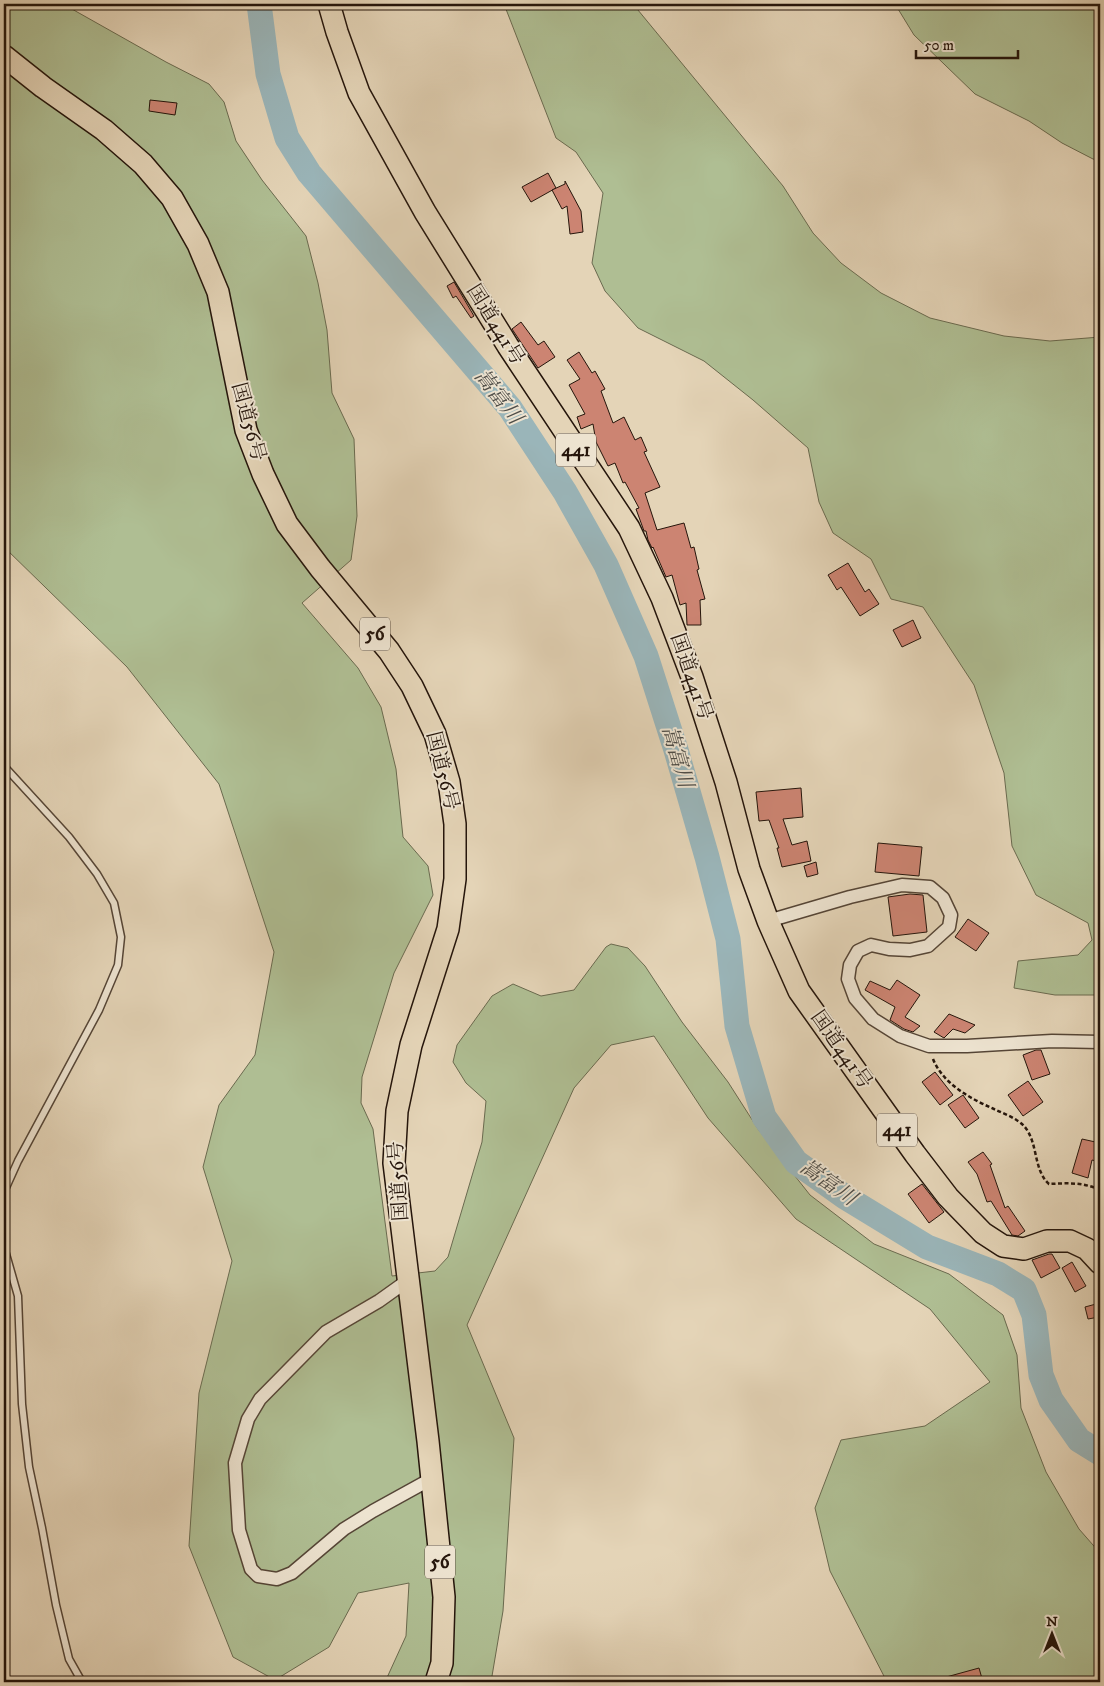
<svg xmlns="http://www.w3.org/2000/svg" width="1104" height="1686" font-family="'IM FELL DW Pica','Noto Serif JP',serif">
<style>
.green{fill:#afbe93;stroke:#6a6a4f}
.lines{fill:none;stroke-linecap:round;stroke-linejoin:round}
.river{stroke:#9ab5b9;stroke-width:25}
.building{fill:#cc8472;stroke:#25150b}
.service-casing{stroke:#554536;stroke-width:9}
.minor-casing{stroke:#554536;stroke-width:15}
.trunk-casing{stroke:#25150b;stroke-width:24}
.path{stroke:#25150b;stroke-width:2.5;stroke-dasharray:4 2.5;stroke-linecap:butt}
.service{stroke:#ede3d0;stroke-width:6}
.minor{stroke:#ede3d0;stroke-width:12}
.trunk{stroke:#e4d4b7;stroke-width:21}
.labels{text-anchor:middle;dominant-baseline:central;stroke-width:4;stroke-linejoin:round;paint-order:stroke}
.shield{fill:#ede3d0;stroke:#615346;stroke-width:1}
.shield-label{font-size:19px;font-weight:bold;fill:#25150b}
.street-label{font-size:20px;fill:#25150b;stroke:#ede3d0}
.water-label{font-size:21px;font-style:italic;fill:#4e4d48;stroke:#ede3d0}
</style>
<rect width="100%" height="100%" fill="#e4d4b7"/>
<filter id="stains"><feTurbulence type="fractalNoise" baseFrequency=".004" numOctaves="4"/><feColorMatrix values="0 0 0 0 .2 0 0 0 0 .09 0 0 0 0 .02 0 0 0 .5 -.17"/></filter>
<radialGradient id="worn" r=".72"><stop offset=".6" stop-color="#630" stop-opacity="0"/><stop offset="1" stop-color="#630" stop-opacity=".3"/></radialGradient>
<g class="green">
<path d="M4,4H63L166,62L209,84L224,102L236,141L262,180L306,236L318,283L327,330L332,393L354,439L357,516L351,560L302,603L358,668L381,707L396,769L403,837L428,866L433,895L394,973L362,1077L361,1103L373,1129L392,1276L435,1271L448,1257L482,1142L486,1101L466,1083L453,1062L457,1045L492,996L513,984L541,996L574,990L606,947L611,944L628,948L645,966L682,1022L728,1082L758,1129L810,1195L874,1244L949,1274L1003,1315L1017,1355L1021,1408L1046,1472L1079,1529L1100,1553V1682H887L830,1571L815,1508L841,1440L925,1426L990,1382L930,1309L796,1219L708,1118L654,1036L611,1045L574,1088L467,1325L514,1438L503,1611L491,1682H385L406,1636L409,1583L358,1593L329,1647L275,1680L233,1657L189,1546L199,1393L232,1261L203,1167L219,1105L255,1055L274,952L219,784L127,667L4,547Z"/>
<path d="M504,4H633L783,186L813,233L841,263L881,293L930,318L1004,336L1050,341L1100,337V995H1055L1014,988L1018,961L1078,955L1092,940L1088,923L1036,895L1012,846L1004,773L974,685L923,607L891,599L871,559L833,533L819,502L808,448L753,400L704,361L638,328L605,291L592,263L603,193L576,152L556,138Z"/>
<path d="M895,4H1100V161L1093,159L1062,143L1029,121L975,94L914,35Z"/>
</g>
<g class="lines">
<path class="river" d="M259,4L268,74L287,138L309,173L510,408L565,492L606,565L646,656L676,750L707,857L728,939L737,1026L764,1117L796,1162L845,1197L927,1247L998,1274L1024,1290L1034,1315L1041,1375L1051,1400L1079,1440L1100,1453"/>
</g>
<g class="building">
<path d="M150,100L177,103L175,115L149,111Z"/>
<path d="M548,173L556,188L531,202L522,187Z"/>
<path d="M565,181L581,211L583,232L570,234L567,206L562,209L552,190L565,184Z"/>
<path d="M454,282L474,316L471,318L456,296L453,298L447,286Z"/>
<path d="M521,322L538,345L544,341L555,357L538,368L512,329Z"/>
<path d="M579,352L592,373L595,371L605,389L601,391L613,423L624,417L635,440L641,437L647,451L644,452L660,487L645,493L657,530L684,523L691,548L694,547L699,569L697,570L705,599L700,600L701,625H687L686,603L680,605L672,575L666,577L653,547L652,548L648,540L646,531H644L636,509L639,508L625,482L623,483L615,463L608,466L596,442L593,424L581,429L577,417L585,414L569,385L580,379L567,360Z"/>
<path d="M848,563L865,592L869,589L879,604L860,616L841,587L837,590L828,575Z"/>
<path d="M913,620L921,638L902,647L893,630Z"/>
<path d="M801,788L803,817L783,819L792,845L807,841L811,861L782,867L777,848H779L769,820L759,821L756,792Z"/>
<path d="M878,843L922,847L919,876L875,872Z"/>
<path d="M816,862L818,874L807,877L804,866Z"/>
<path d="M910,894L923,895L927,932L893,936L888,897Z"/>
<path d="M968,919L989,933L976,951L955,937Z"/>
<path d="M897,980L920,995L905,1017L920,1026L913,1032L904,1029L890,1020L895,1007L865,990L870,981L890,990Z"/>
<path d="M949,1014L975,1025L965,1033L953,1029L944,1038L934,1032Z"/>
<path d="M1036,1050H1041L1050,1074L1032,1080L1023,1055Z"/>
<path d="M935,1072L953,1095L940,1105L922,1082Z"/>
<path d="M1028,1081L1043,1102L1023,1116L1008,1095Z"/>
<path d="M963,1095L979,1118L965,1128L948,1105Z"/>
<path d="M1082,1139L1100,1143V1162L1092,1160L1088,1178L1072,1173Z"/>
<path d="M983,1152L992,1164L990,1165L1005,1208L1008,1206L1025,1231L1018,1236L1012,1235L991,1201L987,1202L977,1174L968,1162Z"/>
<path d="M922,1184L944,1212L929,1223L908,1194Z"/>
<path d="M1049,1254H1052L1060,1268L1041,1278L1032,1260Z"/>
<path d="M1072,1262L1086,1286L1075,1292L1062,1268Z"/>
<path d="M1096,1304L1099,1317L1088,1319L1085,1307Z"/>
<path d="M979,1668L983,1682H939V1679Z"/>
</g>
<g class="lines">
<g class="service-casing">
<g id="service">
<path d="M4,766L69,837L97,874L114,903L121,937L118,965L99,1010L18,1161L4,1192"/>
<path d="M4,1247L18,1296L22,1404L29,1467L42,1528L56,1605L69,1659L82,1682"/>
</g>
</g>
<g class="minor-casing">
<g id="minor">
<path d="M768,921L850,897L902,885L930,887L943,898L951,915L949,927L928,946L910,950L889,949L871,945L858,951L850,965L848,979L855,998L873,1019L900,1036L929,1046H967L1052,1041L1100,1042"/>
<path d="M407,1281L379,1301L326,1332L260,1399L248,1419L235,1463L239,1530L251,1569L258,1576L277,1579L292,1573L344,1529L373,1511L431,1479"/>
</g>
</g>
<g class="trunk-casing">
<g id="trunk">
<path d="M329,4L337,32L359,93L425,212L508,346L629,528L662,598L692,677L726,782L749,869L768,921L799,991L915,1154L948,1197L983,1233L1003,1246L1024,1249L1047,1241H1070L1087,1249L1100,1263"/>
<path d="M4,56L43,87L104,130L143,164L172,198L198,244L218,292L246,430L263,474L287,524L320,568L389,651L412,686L435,734L449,782L455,824V879L448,929L411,1045L397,1111L394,1163L428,1441L444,1597L442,1663L436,1682"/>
</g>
</g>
<path class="path" d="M933,1059C943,1084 971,1099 994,1109C1002,1113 1011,1116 1018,1121C1040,1135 1031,1168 1049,1184C1066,1183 1084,1182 1100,1190"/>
<use href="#service" class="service"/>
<use href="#minor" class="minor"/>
<use href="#trunk" class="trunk"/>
</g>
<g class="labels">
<g class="shield">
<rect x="556" y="433.5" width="40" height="33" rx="4"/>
<rect x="360" y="617.5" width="30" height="33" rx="4"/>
<rect x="877" y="1113.5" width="40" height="33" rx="4"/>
<rect x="425" y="1545.5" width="30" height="33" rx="4"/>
</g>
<g class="shield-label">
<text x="576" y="450">441</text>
<text x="375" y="634">56</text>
<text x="897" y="1130">441</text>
<text x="440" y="1562">56</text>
</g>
<g class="street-label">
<text transform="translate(495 325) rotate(58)">国道441号</text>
<text transform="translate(248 422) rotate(75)">国道56号</text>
<text transform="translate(691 677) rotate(71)">国道441号</text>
<text transform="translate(442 771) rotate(76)">国道56号</text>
<text transform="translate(841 1050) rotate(55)">国道441号</text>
<text transform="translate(399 1181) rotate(-94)">国道56号</text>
</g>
<g class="water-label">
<text transform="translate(498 397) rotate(52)">嵩富川</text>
<text transform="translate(677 757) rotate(74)">嵩富川</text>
<text transform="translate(828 1183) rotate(35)">嵩富川</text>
</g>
</g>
<rect width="1104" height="1686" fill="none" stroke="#e4d4b7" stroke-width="20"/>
<rect x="5" y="5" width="1094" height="1676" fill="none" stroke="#25150b" stroke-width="2.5"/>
<rect x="10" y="10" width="1084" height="1666" fill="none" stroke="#25150b"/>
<g transform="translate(1052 1634)" stroke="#ede3d0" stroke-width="4" paint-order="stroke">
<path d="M0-4L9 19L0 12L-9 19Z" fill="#25150b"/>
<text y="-8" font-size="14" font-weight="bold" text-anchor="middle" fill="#25150b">N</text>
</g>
<path d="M916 50v8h102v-8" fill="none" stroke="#25150b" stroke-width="2.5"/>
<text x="924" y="50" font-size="15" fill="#25150b" stroke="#ede3d0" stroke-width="4" paint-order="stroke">50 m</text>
<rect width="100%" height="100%" filter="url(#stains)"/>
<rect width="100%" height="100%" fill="url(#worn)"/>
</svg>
